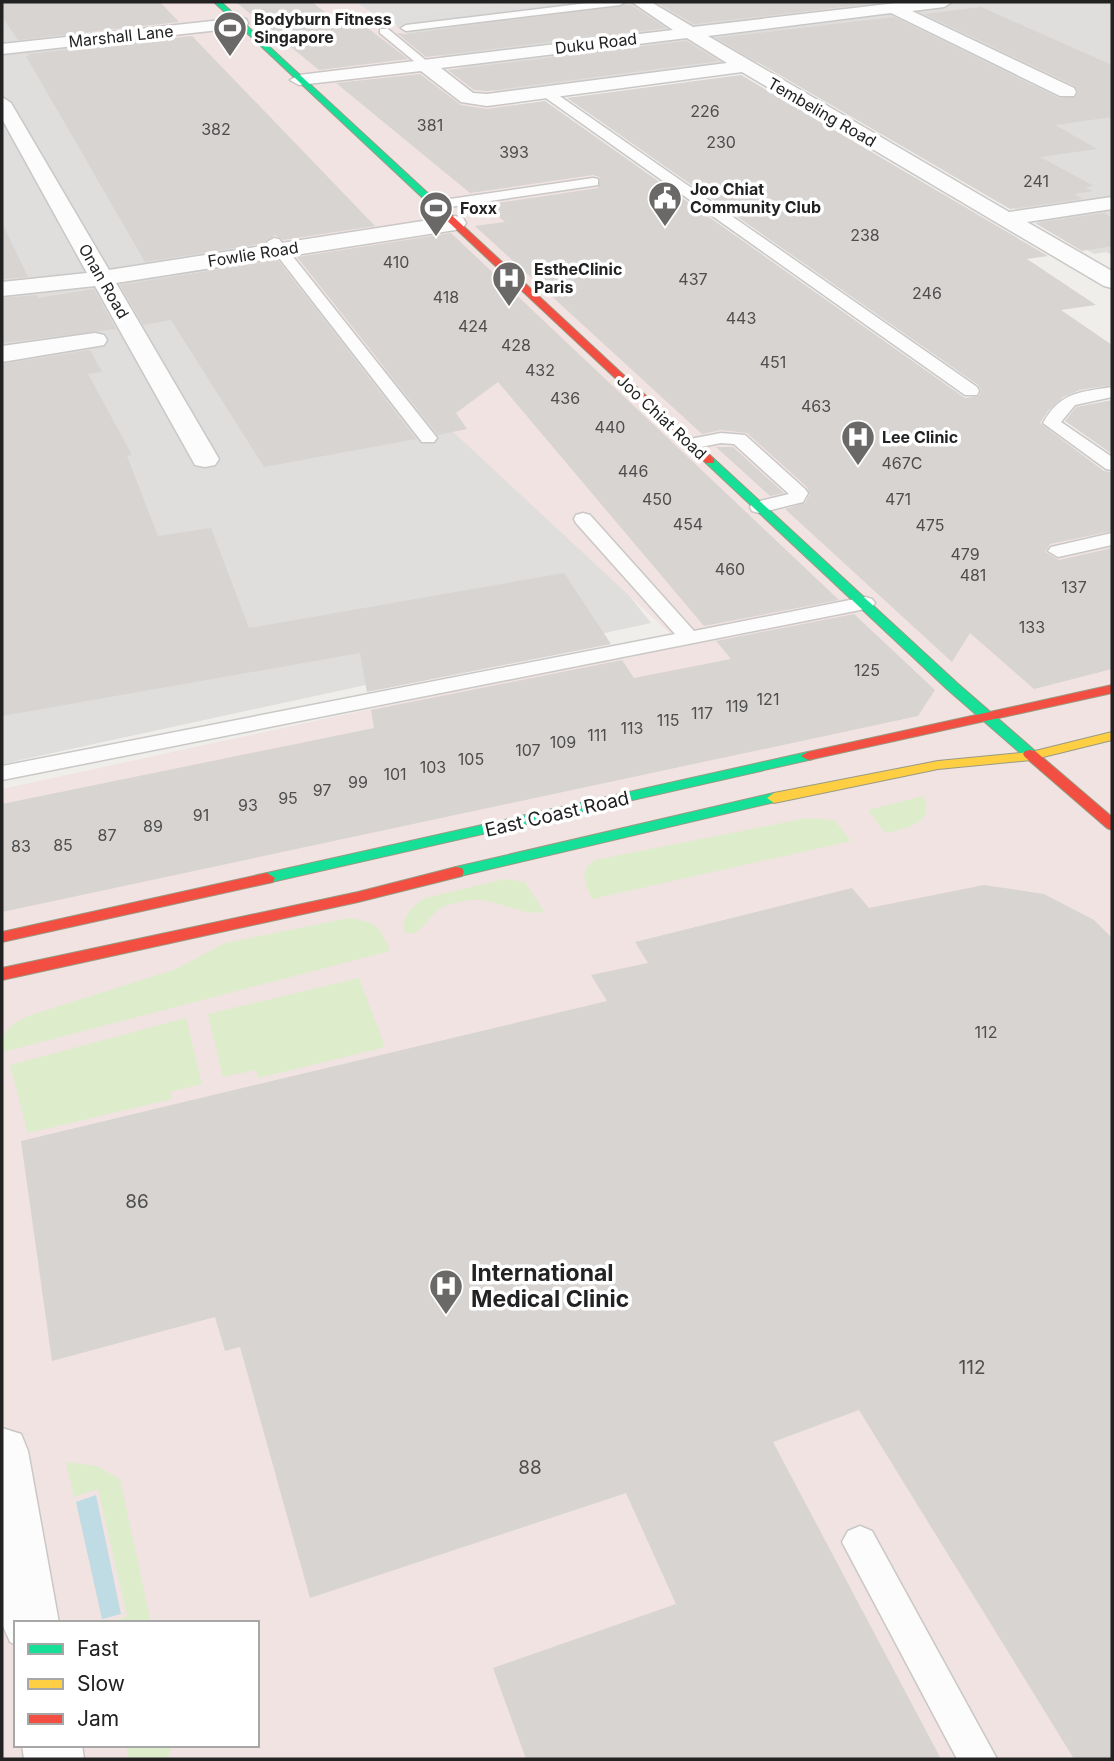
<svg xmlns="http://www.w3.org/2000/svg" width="1114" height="1761" font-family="Inter,sans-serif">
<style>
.residential{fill:#dfdedc}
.commercial{fill:#f1e3e1;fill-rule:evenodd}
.grass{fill:#ddeccb}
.parking{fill:#e0dfde}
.water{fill:#bfdbe3}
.building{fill:#d7d4d2}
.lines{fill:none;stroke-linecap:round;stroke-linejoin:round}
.lane-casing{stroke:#c9c8c7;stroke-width:3}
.street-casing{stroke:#c9c8c7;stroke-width:3}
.fast-casing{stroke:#999a82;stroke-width:2}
.slow-casing{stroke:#999a82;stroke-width:2}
.jam-casing{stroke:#999a82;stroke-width:2}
.lane{fill:#fdfcfc;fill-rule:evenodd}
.street{fill:#fdfcfc;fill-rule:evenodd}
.fast{fill:#16e098;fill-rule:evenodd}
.slow{fill:#ffcf43;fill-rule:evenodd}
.jam{fill:#f24e42;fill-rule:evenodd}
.labels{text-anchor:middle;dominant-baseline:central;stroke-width:7;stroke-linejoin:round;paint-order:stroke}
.far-poi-label{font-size:16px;font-weight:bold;fill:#222;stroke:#fff;text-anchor:start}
.far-street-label{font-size:16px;fill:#222;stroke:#fff}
.number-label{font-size:16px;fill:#4f4e4e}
.street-label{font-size:19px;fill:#222;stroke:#fff}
.near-number-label{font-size:19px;fill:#4f4e4e}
.near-poi-label{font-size:23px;font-weight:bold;fill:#222;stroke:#fff;text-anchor:start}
</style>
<rect width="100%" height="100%" fill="#f0eeeb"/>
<g class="residential">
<path d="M2,2H73L278,233L515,453L651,623L2,764Z"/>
<path d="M382,2H1112V255L1106,252L1094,254L762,62L491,98L403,37Z"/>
</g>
<path class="commercial" d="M66,2H359L1112,496V1759H2V789L679,642L234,228ZM16,1623H257V1745H16Z"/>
<g class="grass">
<path d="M923,796C937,823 905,829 885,833L868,810Z"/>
<path d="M807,818L834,820L851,841L592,899C585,884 578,870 595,860Z"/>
<path d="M505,879L525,882L544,912C517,917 493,894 464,901C457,903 449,904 443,907C429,913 421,939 405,932L403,925C407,912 413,905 425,898Z"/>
<path d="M349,918C376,922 380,926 390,951L3,1052C1,1031 10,1025 28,1016L176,969L225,943Z"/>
<path d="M359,978L385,1047L259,1078L256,1070L223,1077L208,1014Z"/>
<path d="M186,1018L202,1084L170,1092L172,1099L28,1133L10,1065Z"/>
<path d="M66,1462L97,1466L120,1479L151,1623H109L127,1616L98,1489L74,1497Z"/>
<path d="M126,1745H172L167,1759H129Z"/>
</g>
<path class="parking" d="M356,2H525L382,20Z"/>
<path class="water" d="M96,1495L121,1614L102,1619L76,1502Z"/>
<g class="building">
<path d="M2,2H160L179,22L18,40L2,17Z"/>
<path d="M236,2H312L347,29L365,26L408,59L319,70Z"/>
<path d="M656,2H885L694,24Z"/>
<path d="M625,5H631L666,28L426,57L397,33L406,34Z"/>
<path d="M981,7L1112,65V117L1055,125L1097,149L1040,157L1094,186L1085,187L1093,191L1074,194L1082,199L1010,209L716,38L894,17L1059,98L1076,97L1078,91L1075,86L924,14Z"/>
<path d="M192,36L375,226L283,240L275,235L265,243L145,262L26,56H29L28,54Z"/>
<path d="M686,41L719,61L487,91L474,90L448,70Z"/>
<path d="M420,74L461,105L487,109L545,101L965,398L979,396L981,390L978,385L567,98L741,75L1048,256L1027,259L1096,305L1061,310L1112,345V385L1080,390L1063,397L1048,411L1040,423L1104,471L1112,472V531L1050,544L1045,552L1059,560L1112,548V669L1034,689L970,633L952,662L785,509L805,503L810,494L807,487L747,433L721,430L702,434L475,226L505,222L484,205L598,188L600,177L593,175L470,193L336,83Z"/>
<path d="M1104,213L1112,218V246L1082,251L1035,223Z"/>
<path d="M2,223L28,277L2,279Z"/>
<path d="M451,233L839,600L704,626L498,382L456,413L467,429L438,435L297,257Z"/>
<path d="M278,260L416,439L264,467L171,320L143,325L120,285Z"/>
<path d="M94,289L116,329L2,343V298L37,295L38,298Z"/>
<path d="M90,350L102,372L88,374L132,455L127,456L158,536L211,528L249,628L564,573L611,644L367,692L360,653L2,716V364Z"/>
<path d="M1112,400V454L1065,421L1076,407Z"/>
<path d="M716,447H733L784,493L770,496Z"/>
<path d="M854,614L935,690L918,716L2,912V804L374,728L371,710L622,660L634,678L731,659L716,641Z"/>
<path d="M984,885L1044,894L1094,920L1112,938V1759H1074L859,1410L773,1442L941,1759H526L493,1668L676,1604L626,1493L310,1598L240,1347L225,1351L215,1317L52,1361L21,1141L607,1001L591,975L648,963L635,942L852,888L869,908Z"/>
</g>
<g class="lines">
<g class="lane-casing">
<g id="lane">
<path d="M596,2H625L620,5L406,31L401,28L406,25Z"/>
<path d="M380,29H388L428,62V66H420L380,33Z"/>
<path d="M543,90H551L977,387L979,391L977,395H965L543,96Z"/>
<path d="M593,178L598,179V185L436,209L429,205L436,201Z"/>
<path d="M274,238L279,239L434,434L437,438L434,442H422L269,245L267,242Z"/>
<path d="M1112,387V397L1075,405L1061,422L1112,457V470L1106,469L1043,423C1060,392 1080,392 1112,387Z"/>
<path d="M721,433L745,435L805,489L808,493L803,502L759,513L752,511L750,507L752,503L789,494L734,444L721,443L691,449L682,444L685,440Z"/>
<path d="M583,513L590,515L694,631L865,597L872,599L875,603L872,607L865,609L2,780V766L675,634L576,523L574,519L576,515Z"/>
<path d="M1112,533V545L1058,557L1048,551L1051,547Z"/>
<path d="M860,1526L872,1531L997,1759H957L842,1542L848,1531Z"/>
</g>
</g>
<g class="street-casing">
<g id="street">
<path d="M632,2H651L693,27L905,2H952L944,7L912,11L1074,88L1076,92L1074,96H1060L891,13L708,36L1009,212L1112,197V209L1027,222L1112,271V288L1104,286L742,72L487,106L461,102L421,71L299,85L290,80L299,75L673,30ZM687,38L727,63L487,94L473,93L441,68Z"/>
<path d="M240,18L246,19L248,23L246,27L2,54V44Z"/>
<path d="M2,97L11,103L109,270L455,216L463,218L466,223L463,228L455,230L116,283L219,459L215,465L205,467L195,465L95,286L2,296V282L87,273L2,119Z"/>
<path d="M95,333L104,335L107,340L104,345L2,362V346Z"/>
<path d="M2,1428L21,1434L28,1451L59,1623H16V1645L10,1642L2,1624Z"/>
<path d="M22,1745H82L84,1759H24Z"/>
</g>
</g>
<g class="fast-casing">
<g id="fast">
<path d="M214,2H221L446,210V214H440Z"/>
<path d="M710,458L714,459L957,683L1035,751L1037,754L1035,757H1025L947,689L706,463V459Z"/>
<path d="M808,752L815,756L813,759L267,883L259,878L267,873Z"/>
<path d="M774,793L779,795L781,798L779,801L456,877L448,872L456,867Z"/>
</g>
</g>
<g class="slow-casing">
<path id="slow" d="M1112,732V740L1031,760L938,769L774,803L767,798L774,793L938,761L1031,752Z"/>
</g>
<g class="jam-casing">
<g id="jam">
<path d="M440,210H446L714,459V463H706L440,214Z"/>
<path d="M1112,685V693L808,760L801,756L808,752Z"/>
<path d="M1030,750L1035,751L1112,817V830L1107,828L1025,757L1023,754L1025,751Z"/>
<path d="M456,867L462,868L464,872L462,876L358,902L2,980V968L358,892Z"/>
<path d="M267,873L275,878L273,882L2,942V932Z"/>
</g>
</g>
<use href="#lane" class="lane"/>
<use href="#street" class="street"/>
<use href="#fast" class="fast"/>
<use href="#slow" class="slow"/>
<use href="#jam" class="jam"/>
</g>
<defs>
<g id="stadium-pin" transform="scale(1.75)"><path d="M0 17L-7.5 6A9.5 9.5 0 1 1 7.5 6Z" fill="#6a6968" stroke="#fff"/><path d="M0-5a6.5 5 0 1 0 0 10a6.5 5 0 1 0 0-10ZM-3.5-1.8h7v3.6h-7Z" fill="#fff"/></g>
<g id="civic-pin" transform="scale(1.75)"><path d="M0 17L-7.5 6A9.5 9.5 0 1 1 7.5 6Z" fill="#6a6968" stroke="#fff"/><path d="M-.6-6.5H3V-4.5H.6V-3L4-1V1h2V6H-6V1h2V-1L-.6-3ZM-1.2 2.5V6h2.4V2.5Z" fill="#fff"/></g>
<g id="hospital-pin" transform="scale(1.75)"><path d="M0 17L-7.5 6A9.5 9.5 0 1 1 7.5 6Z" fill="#6a6968" stroke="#fff"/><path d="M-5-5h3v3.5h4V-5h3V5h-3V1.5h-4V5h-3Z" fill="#fff"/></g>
</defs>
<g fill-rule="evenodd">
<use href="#stadium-pin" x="230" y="28"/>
<use href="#civic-pin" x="665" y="198"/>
<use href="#stadium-pin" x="436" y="208"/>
<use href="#hospital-pin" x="509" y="278"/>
<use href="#hospital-pin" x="858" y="437"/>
<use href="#hospital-pin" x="446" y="1286"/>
</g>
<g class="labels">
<g class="far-poi-label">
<text x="254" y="19">Bodyburn Fitness<tspan x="254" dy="18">Singapore</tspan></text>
<text x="690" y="189">Joo Chiat<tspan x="690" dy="18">Community Club</tspan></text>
<text x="460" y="208">Foxx</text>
<text x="534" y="269">EstheClinic<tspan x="534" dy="18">Paris</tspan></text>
<text x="882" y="437">Lee Clinic</text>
</g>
<g class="far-street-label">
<text transform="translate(121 36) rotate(-6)">Marshall Lane</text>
<text transform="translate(596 43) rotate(-7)">Duku Road</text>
<text transform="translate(822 112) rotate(30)">Tembeling Road</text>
<text transform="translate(253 254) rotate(-9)">Fowlie Road</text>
<text transform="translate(104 281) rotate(60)">Onan Road</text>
<text transform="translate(662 417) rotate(43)">Joo Chiat Road</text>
</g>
<g class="number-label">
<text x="705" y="111">226</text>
<text x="430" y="125">381</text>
<text x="216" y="129">382</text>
<text x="721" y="142">230</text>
<text x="514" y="152">393</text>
<text x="1036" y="181">241</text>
<text x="865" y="235">238</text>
<text x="396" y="262">410</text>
<text x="693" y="279">437</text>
<text x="927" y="293">246</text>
<text x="446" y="297">418</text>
<text x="741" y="318">443</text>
<text x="473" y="326">424</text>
<text x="516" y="345">428</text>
<text x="773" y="362">451</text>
<text x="540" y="370">432</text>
<text x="565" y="398">436</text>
<text x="816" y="406">463</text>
<text x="610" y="427">440</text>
<text x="902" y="463">467C</text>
<text x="633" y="471">446</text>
<text x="657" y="499">450</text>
<text x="898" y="499">471</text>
<text x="688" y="524">454</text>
<text x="930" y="525">475</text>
<text x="965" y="554">479</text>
<text x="730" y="569">460</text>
<text x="973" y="575">481</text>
<text x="1074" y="587">137</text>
<text x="1032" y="627">133</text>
<text x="867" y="670">125</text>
<text x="768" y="699">121</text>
<text x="737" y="706">119</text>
<text x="702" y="713">117</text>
<text x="668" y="720">115</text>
<text x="632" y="728">113</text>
<text x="597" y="735">111</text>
<text x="563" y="742">109</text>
<text x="528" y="750">107</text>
<text x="471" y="759">105</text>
<text x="433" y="767">103</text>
<text x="395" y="774">101</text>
<text x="358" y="782">99</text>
<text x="322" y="790">97</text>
<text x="288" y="798">95</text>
<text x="248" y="805">93</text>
<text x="201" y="815">91</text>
<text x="153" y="826">89</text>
<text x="107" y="835">87</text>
<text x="63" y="845">85</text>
<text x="21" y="846">83</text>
<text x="986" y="1032">112</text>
</g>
<g class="street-label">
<text transform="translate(557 814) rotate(-13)">East Coast Road</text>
</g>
<g class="near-number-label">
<text x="137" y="1201">86</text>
<text x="972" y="1367">112</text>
<text x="530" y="1467">88</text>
</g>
<g class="near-poi-label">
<text x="471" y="1273">International<tspan x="471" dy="26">Medical Clinic</tspan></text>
</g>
</g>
<rect width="1114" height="1761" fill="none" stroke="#222222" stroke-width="7"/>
<rect x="14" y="1621" width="245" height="126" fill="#ffffff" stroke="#a7a7a7" stroke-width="2"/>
<rect x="28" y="1644" width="35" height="10" fill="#16e098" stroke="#a7a7a7" stroke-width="2"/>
<text x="77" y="1656" font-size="21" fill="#222222">Fast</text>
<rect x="28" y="1679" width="35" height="10" fill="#ffcf43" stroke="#a7a7a7" stroke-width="2"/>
<text x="77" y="1691" font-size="21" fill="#222222">Slow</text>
<rect x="28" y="1714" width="35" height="10" fill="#f24e42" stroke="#a7a7a7" stroke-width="2"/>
<text x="77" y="1726" font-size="21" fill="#222222">Jam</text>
</svg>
